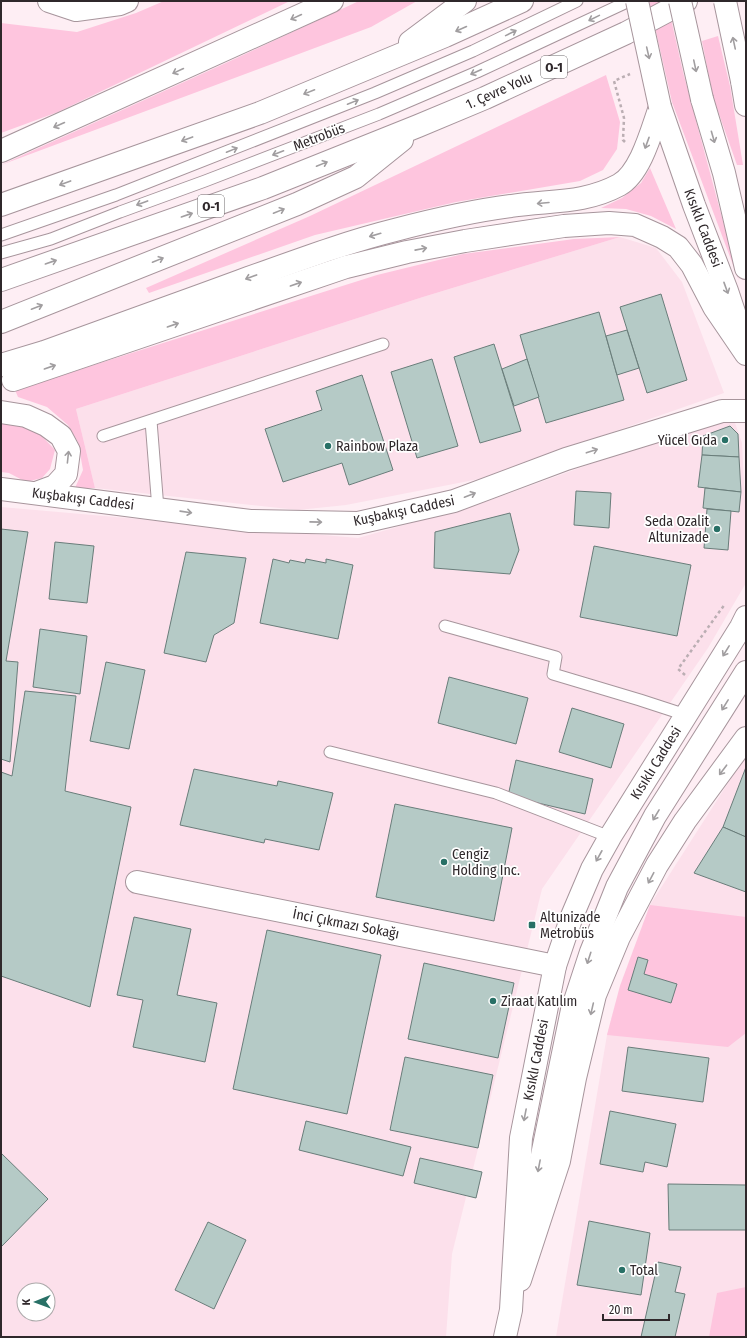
<svg xmlns="http://www.w3.org/2000/svg" width="747" height="1338" font-family="'Fira Sans Condensed',sans-serif">
<style>
.built{fill:#fce0eb;fill-rule:evenodd}
.green{fill:#fec5de}
.building{fill:#b5cac6;stroke:#697d7a}
.lines{fill:none;stroke-linecap:round;stroke-linejoin:round}
.lane-casing{stroke:#a7959c;stroke-width:13}
.street-casing{stroke:#a7959c;stroke-width:24}
.secondary-casing{stroke:#a7959c;stroke-width:24}
.primary-casing{stroke:#a7959c;stroke-width:24}
.highway-casing{stroke:#a7959c;stroke-width:24}
.path{stroke:#bbaeb3;stroke-width:2.5;stroke-dasharray:3 3;stroke-linecap:butt}
.lane{stroke:#fff;stroke-width:11}
.street{stroke:#fff;stroke-width:22}
.secondary{stroke:#fff;stroke-width:22}
.primary{stroke:#fff;stroke-width:22}
.highway{stroke:#fff;stroke-width:22}
.primary-bridge-casing{stroke:#a7959c;stroke-width:24;stroke-linecap:butt}
.highway-bridge-casing{stroke:#a7959c;stroke-width:24;stroke-linecap:butt}
.primary-bridge{stroke:#fff;stroke-width:22}
.highway-bridge{stroke:#fff;stroke-width:22}
.oneway{stroke:#a19ea0}
.poi-dot{fill:#287066;stroke:#fff;stroke-width:1.5}
.labels{text-anchor:middle;dominant-baseline:central;stroke-width:3.5;stroke-linejoin:round;paint-order:stroke}
.shield{fill:#fff;stroke:#6d686b;stroke-width:1}
.shield-label{font-size:13px;font-weight:bold;fill:#2f282b}
.street-label{font-size:14px;fill:#2f282b;stroke:#fff}
.poi-label{font-size:14px;fill:#2f282b;stroke:#fff;text-anchor:start}
</style>
<rect width="100%" height="100%" fill="#feeef4"/>
<g class="built">
<path d="M620,237L656,248L682,282L724,393L479,479L346,505L298,510L95,488L76,409L423,297Z"/>
<path d="M721,417L734,420L742,443L746,521V583L708,648L542,889L452,1254L446,1337H1V507L358,538L482,503ZM24,1290H48V1314H24Z"/>
<path d="M746,755V1337H556L607,1035L620,986L650,905Z"/>
</g>
<g class="green">
<path d="M164,1H290L58,112L1,133V23L77,32L136,13Z"/>
<path d="M359,1H417L371,27L1,165L228,62Z"/>
<path d="M649,1H667L683,72L739,281L672,102Z"/>
<path d="M718,36L730,86L743,165H737L713,97L702,41Z"/>
<path d="M606,75L620,122L617,149L603,170L580,181L456,202L315,235L149,293L146,288L310,216Z"/>
<path d="M650,168L676,229L651,216L626,209L601,208L622,198L641,183Z"/>
<path d="M620,237L423,297L76,409L95,488H75L83,470L78,442L68,425L47,407L18,397L15,390L377,275L463,254L574,239Z"/>
<path d="M1,420L35,429L55,450L50,469L42,478L26,482L9,473L1,472Z"/>
<path d="M650,905L746,917V1033L728,1047L607,1035L620,986Z"/>
<path d="M746,1287V1337H709L717,1293Z"/>
</g>
<g class="building">
<path d="M661,294L687,380L647,393L620,307Z"/>
<path d="M599,312L624,400L546,423L520,335Z"/>
<path d="M627,330L639,368L617,375L606,336Z"/>
<path d="M494,344L521,431L480,443L454,357Z"/>
<path d="M432,359L458,446L417,458L391,372Z"/>
<path d="M527,359L539,397L514,406L502,369Z"/>
<path d="M362,375L393,470L349,485L342,463L283,482L265,429L322,410L316,391Z"/>
<path d="M730,426L738,434L739,457L702,455L703,436Z"/>
<path d="M702,455L739,457L741,492L698,487Z"/>
<path d="M705,488L741,492L739,512L703,508Z"/>
<path d="M576,491L611,493L609,528L574,525Z"/>
<path d="M707,509L731,511L728,550L704,548Z"/>
<path d="M510,513L519,550L510,574L434,568L435,532Z"/>
<path d="M1,529L28,532L6,661L18,662L10,762L1,759Z"/>
<path d="M55,542L94,546L87,603L49,599Z"/>
<path d="M594,546L691,565L677,636L580,617Z"/>
<path d="M186,552L246,558L234,623L214,635L206,662L164,653Z"/>
<path d="M273,559L289,563L290,560L305,563L306,559L326,563V559L353,565L338,639L260,623Z"/>
<path d="M40,629L87,636L80,694L33,687Z"/>
<path d="M106,662L145,670L129,749L90,741Z"/>
<path d="M449,677L528,698L516,744L438,723Z"/>
<path d="M25,691L76,696L65,791L131,807L90,1007L1,976V772L12,776Z"/>
<path d="M572,708L624,724L611,768L559,752Z"/>
<path d="M516,760L593,779L585,814L508,796Z"/>
<path d="M746,767V837L723,827Z"/>
<path d="M194,769L277,786L278,781L333,793L319,850L265,839L264,843L180,825Z"/>
<path d="M395,804L512,828L494,921L376,897Z"/>
<path d="M723,827L746,837V892L694,873Z"/>
<path d="M134,917L191,929L177,995L217,1003L205,1062L133,1047L143,1000L117,995Z"/>
<path d="M267,930L381,955L347,1114L233,1089Z"/>
<path d="M638,957L648,960L644,974L677,984L671,1003L628,990Z"/>
<path d="M424,963L514,983L498,1058L408,1039Z"/>
<path d="M628,1047L709,1058L703,1102L622,1091Z"/>
<path d="M405,1057L493,1075L478,1148L390,1130Z"/>
<path d="M610,1111L676,1124L667,1167L645,1162L643,1172L600,1164Z"/>
<path d="M306,1121L411,1147L403,1176L299,1150Z"/>
<path d="M1,1153L48,1199L1,1247Z"/>
<path d="M420,1158L482,1172L476,1198L414,1183Z"/>
<path d="M668,1184L746,1185V1230H669Z"/>
<path d="M589,1221L650,1233L641,1295L577,1285Z"/>
<path d="M208,1222L246,1240L214,1309L175,1290Z"/>
<path d="M658,1262L681,1267L675,1292L685,1294L675,1337H641Z"/>
</g>
<g class="lines">
<g class="lane-casing">
<g id="lane">
<path d="M1,235L116,195L375,93L473,51L577,1"/>
<path d="M1,253L51,239L120,212L205,181L379,114L477,72L629,1"/>
<path d="M151,421L158,509"/>
<path d="M103,436L383,344"/>
<path d="M445,626L556,657L553,674L640,700L686,715"/>
<path d="M330,752L496,793L610,837"/>
</g>
</g>
<g class="street-casing">
<g id="street">
<path d="M49,1L76,10L120,4L127,1"/>
<path d="M137,882L555,966"/>
</g>
</g>
<g class="secondary-casing">
<path id="secondary" d="M1,489L250,521L358,523L454,501L566,459L722,411H746"/>
</g>
<g class="primary-casing">
<g id="primary">
<path d="M742,81L746,105"/>
<path d="M527,1228L572,1010L591,952L617,887L655,816L746,672"/>
<path d="M520,1280L559,1161L575,1078L595,995L619,937L657,865L685,821L746,738"/>
<path d="M505,1337L511,1310L521,1138L555,966L572,916L592,869L610,837L741,627L746,617"/>
</g>
</g>
<g class="highway-casing">
<g id="highway">
<path d="M410,42L465,1"/>
<path d="M702,99L724,173L746,268"/>
<path d="M660,107L694,205L727,291L741,333"/>
<path d="M1,151L332,1"/>
<path d="M1,205L260,113L445,36L522,1"/>
<path d="M1,280L263,188L418,126L485,98L626,33L686,1"/>
<path d="M1,322L297,204L356,177L402,140"/>
<path d="M1,365L44,352C110,328 175,305 240,281C291,263 343,243 395,230C433,220 472,211 511,206C549,200 584,204 619,185C641,173 652,129 660,107"/>
<path d="M13,380L346,267L407,252L465,241L564,226L609,223L635,225L662,237L678,247L692,265L714,307L746,354"/>
<path d="M1,412L26,416L46,425L61,436L69,451L66,474L55,486L36,493"/>
</g>
</g>
<g class="path">
<path d="M625,142L623,140L624,118L614,81L630,74"/>
<path d="M685,675L678,669L725,604"/>
</g>
<use href="#lane" class="lane"/>
<use href="#street" class="street"/>
<use href="#secondary" class="secondary"/>
<use href="#primary" class="primary"/>
<use href="#highway" class="highway"/>
<g class="primary-bridge-casing">
<path id="primary-bridge" d="M725,1L742,81"/>
</g>
<g class="highway-bridge-casing">
<g id="highway-bridge">
<path d="M637,1L660,107"/>
<path d="M680,1L702,99"/>
</g>
</g>
<use href="#primary-bridge" class="primary-bridge"/>
<use href="#highway-bridge" class="highway-bridge"/>
</g>
<defs><path id="oneway-shaft" d="M-6 0H5M1.5-3L5.5 0L1.5 3" fill="none" stroke-width="1.6" stroke-linecap="round" stroke-linejoin="round"/></defs>
<g class="oneway">
<use href="#oneway-shaft" transform="translate(296 17) rotate(155)"/>
<use href="#oneway-shaft" transform="translate(594 18) rotate(154)"/>
<use href="#oneway-shaft" transform="translate(461 29) rotate(156)"/>
<use href="#oneway-shaft" transform="translate(511 33) rotate(-26)"/>
<use href="#oneway-shaft" transform="translate(734 43) rotate(-102)"/>
<use href="#oneway-shaft" transform="translate(648 53) rotate(77)"/>
<use href="#oneway-shaft" transform="translate(695 66) rotate(78)"/>
<use href="#oneway-shaft" transform="translate(178 71) rotate(155)"/>
<use href="#oneway-shaft" transform="translate(476 72) rotate(156)"/>
<use href="#oneway-shaft" transform="translate(309 92) rotate(158)"/>
<use href="#oneway-shaft" transform="translate(353 102) rotate(-22)"/>
<use href="#oneway-shaft" transform="translate(59 125) rotate(156)"/>
<use href="#oneway-shaft" transform="translate(713 137) rotate(74)"/>
<use href="#oneway-shaft" transform="translate(187 139) rotate(160)"/>
<use href="#oneway-shaft" transform="translate(647 143) rotate(110)"/>
<use href="#oneway-shaft" transform="translate(232 150) rotate(-22)"/>
<use href="#oneway-shaft" transform="translate(278 153) rotate(159)"/>
<use href="#oneway-shaft" transform="translate(322 164) rotate(-22)"/>
<use href="#oneway-shaft" transform="translate(65 183) rotate(160)"/>
<use href="#oneway-shaft" transform="translate(142 203) rotate(160)"/>
<use href="#oneway-shaft" transform="translate(543 203) rotate(175)"/>
<use href="#oneway-shaft" transform="translate(279 211) rotate(-22)"/>
<use href="#oneway-shaft" transform="translate(187 215) rotate(-19)"/>
<use href="#oneway-shaft" transform="translate(375 235) rotate(164)"/>
<use href="#oneway-shaft" transform="translate(421 249) rotate(-11)"/>
<use href="#oneway-shaft" transform="translate(158 260) rotate(-22)"/>
<use href="#oneway-shaft" transform="translate(51 262) rotate(-19)"/>
<use href="#oneway-shaft" transform="translate(251 277) rotate(160)"/>
<use href="#oneway-shaft" transform="translate(296 284) rotate(-19)"/>
<use href="#oneway-shaft" transform="translate(726 288) rotate(70)"/>
<use href="#oneway-shaft" transform="translate(37 307) rotate(-21)"/>
<use href="#oneway-shaft" transform="translate(173 325) rotate(-19)"/>
<use href="#oneway-shaft" transform="translate(50 367) rotate(-19)"/>
<use href="#oneway-shaft" transform="translate(592 451) rotate(-18)"/>
<use href="#oneway-shaft" transform="translate(68 457) rotate(-84)"/>
<use href="#oneway-shaft" transform="translate(470 495) rotate(-21)"/>
<use href="#oneway-shaft" transform="translate(186 512) rotate(8)"/>
<use href="#oneway-shaft" transform="translate(316 522) rotate(1)"/>
<use href="#oneway-shaft" transform="translate(726 651) rotate(122)"/>
<use href="#oneway-shaft" transform="translate(725 705) rotate(122)"/>
<use href="#oneway-shaft" transform="translate(723 770) rotate(127)"/>
<use href="#oneway-shaft" transform="translate(656 815) rotate(121)"/>
<use href="#oneway-shaft" transform="translate(599 856) rotate(119)"/>
<use href="#oneway-shaft" transform="translate(651 878) rotate(118)"/>
<use href="#oneway-shaft" transform="translate(589 958) rotate(108)"/>
<use href="#oneway-shaft" transform="translate(592 1009) rotate(103)"/>
<use href="#oneway-shaft" transform="translate(525 1115) rotate(101)"/>
<use href="#oneway-shaft" transform="translate(539 1166) rotate(101)"/>
</g>
<g class="poi-dot">
<circle cx="725" cy="440" r="4"/>
<circle cx="328" cy="446" r="4"/>
<circle cx="717" cy="529" r="4"/>
<circle cx="444" cy="862" r="4"/>
<rect x="528" y="921" width="8" height="8" rx="2"/>
<circle cx="493" cy="1001" r="4"/>
<circle cx="622" cy="1270" r="4"/>
</g>
<g class="labels">
<g class="shield">
<rect x="541" y="56" width="26" height="22" rx="3"/>
<rect x="198" y="195" width="26" height="22" rx="3"/>
</g>
<g class="shield-label">
<text x="554" y="67">O-1</text>
<text x="211" y="206">O-1</text>
</g>
<g class="street-label">
<text transform="translate(499 91) rotate(-24)">1. Çevre Yolu</text>
<text transform="translate(319 137) rotate(-21)">Metrobüs</text>
<text transform="translate(703 228) rotate(69)">Kısıklı Caddesi</text>
<text transform="translate(83 499) rotate(7)">Kuşbakışı Caddesi</text>
<text transform="translate(404 511) rotate(-12)">Kuşbakışı Caddesi</text>
<text transform="translate(656 763) rotate(-58)">Kısıklı Caddesi</text>
<text transform="translate(346 924) rotate(11)">İnci Çıkmazı Sokağı</text>
<text transform="translate(536 1060) rotate(-79)">Kısıklı Caddesi</text>
</g>
<g class="poi-label">
<text x="717" y="440" text-anchor="end">Yücel Gıda</text>
<text x="336" y="446">Rainbow Plaza</text>
<text x="709" y="521" text-anchor="end">Seda Ozalit<tspan x="709" dy="16">Altunizade</tspan></text>
<text x="452" y="854">Cengiz<tspan x="452" dy="16">Holding Inc.</tspan></text>
<text x="540" y="917">Altunizade<tspan x="540" dy="16">Metrobüs</tspan></text>
<text x="501" y="1001">Ziraat Katılım</text>
<text x="630" y="1270">Total</text>
</g>
</g>
<rect width="747" height="1338" fill="none" stroke="#2f282b" stroke-width="4"/>
<g transform="translate(36 1302) rotate(269)"><circle r="19" fill="#ffffff" stroke="#aca9aa"/>
<path d="M0-3L7 15L0 10L-7 15Z" fill="#287066"/>
<text y="-6" font-size="11" font-weight="bold" text-anchor="middle" fill="#2f282b">K</text>
</g>
<path d="M603 1314v6h66v-6" fill="none" stroke="#2f282b" stroke-width="2"/>
<text x="609" y="1314" font-size="12" fill="#2f282b" stroke="#ffffff" stroke-width="3" paint-order="stroke">20 m</text>
</svg>
